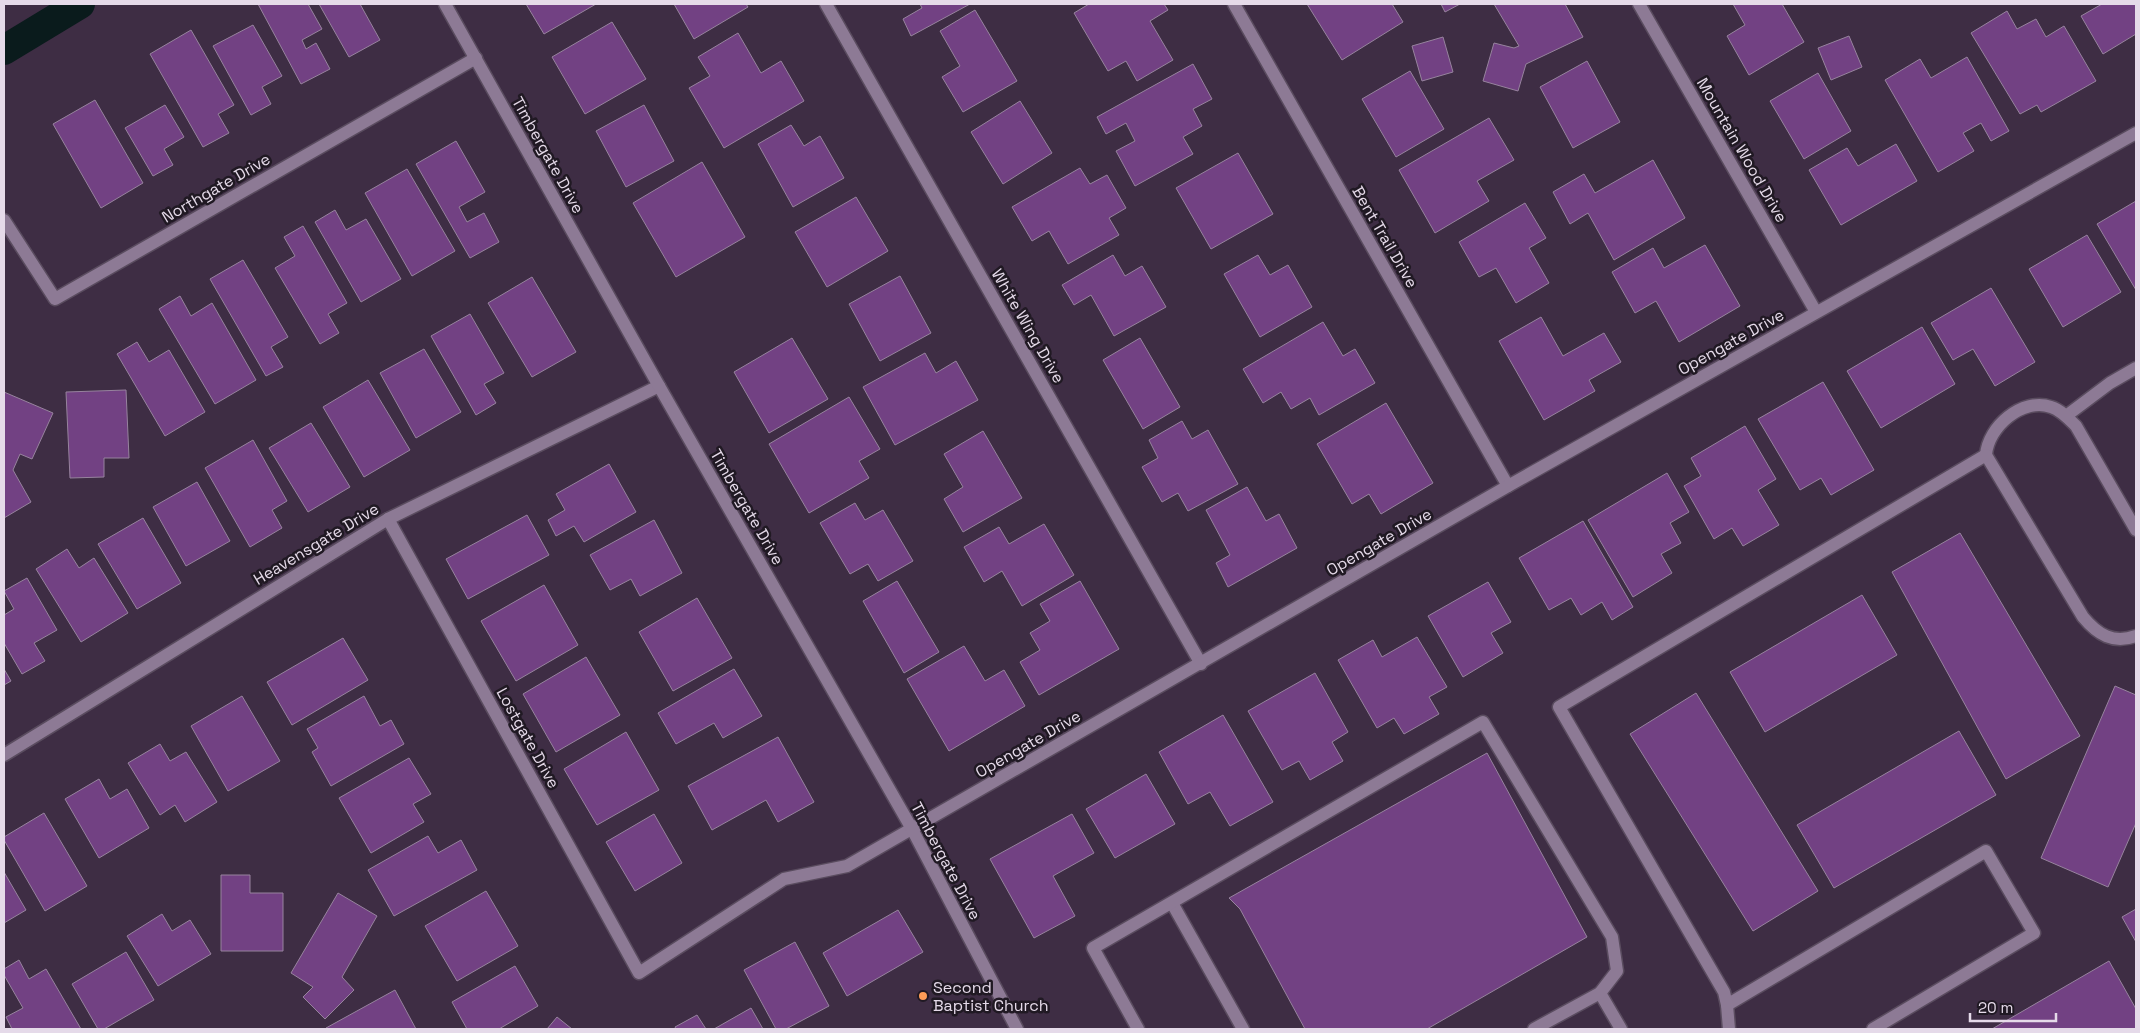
<svg xmlns="http://www.w3.org/2000/svg" width="2140" height="1033" font-family="'Space Grotesk',sans-serif">
<style>
.lines{fill:none;stroke-linecap:round;stroke-linejoin:round}
.canal{stroke:#0a1b1c;stroke-width:30}
.building{fill:#724183;stroke:#97839e}
.service-casing{stroke:#5a4c5f;stroke-width:15}
.minor-casing{stroke:#5a4c5f;stroke-width:15}
.tertiary-casing{stroke:#5a4c5f;stroke-width:15}
.service{stroke:#8d7a95;stroke-width:12}
.minor{stroke:#8d7a95;stroke-width:12}
.tertiary{stroke:#8d7a95;stroke-width:12}
.poi-dot{fill:#fe9c57;stroke:#201923;stroke-width:2}
.labels{text-anchor:middle;dominant-baseline:central;stroke-width:5;stroke-linejoin:round;paint-order:stroke}
.street-label{font-size:16px;fill:#e5dae9;stroke:#201923}
.poi-label{font-size:16px;fill:#e5dae9;stroke:#201923;text-anchor:start}
</style>
<rect width="100%" height="100%" fill="#3e2d44"/>
<g class="lines">
<path class="canal" d="M4,50L80,4"/>
</g>
<g class="building">
<path d="M258,4H308L322,29L302,40L306,49L316,43L330,69L301,84Z"/>
<path d="M319,4H360L380,40L349,57Z"/>
<path d="M526,4H596L544,34Z"/>
<path d="M674,4H746L748,7L694,39Z"/>
<path d="M920,4H970L911,36L903,19L922,8Z"/>
<path d="M1089,4H1164L1168,10L1150,21L1173,60L1137,81L1126,61L1108,71L1074,13Z"/>
<path d="M1307,4H1392L1403,22L1342,60Z"/>
<path d="M1441,4H1460L1445,12Z"/>
<path d="M1494,4H1565L1583,37L1526,64L1518,91L1483,81L1494,43L1514,48L1519,46Z"/>
<path d="M1733,4H1782L1804,42L1749,75L1727,36L1745,25Z"/>
<path d="M2102,4H2136V34L2103,54L2081,16Z"/>
<path d="M975,10L1017,81L963,112L942,77L960,66L940,31Z"/>
<path d="M2007,11L2017,29L2036,19L2046,37L2064,26L2096,81L2041,112L2037,105L2020,114L1971,33Z"/>
<path d="M612,22L646,79L585,114L552,57Z"/>
<path d="M253,25L282,76L262,87L271,104L251,115L213,46Z"/>
<path d="M191,30L234,105L218,114L229,133L203,147L150,54Z"/>
<path d="M738,33L761,73L781,61L804,101L724,148L689,88L710,76L698,57Z"/>
<path d="M1849,36L1862,67L1831,80L1818,48Z"/>
<path d="M1443,37L1453,72L1422,81L1412,46Z"/>
<path d="M1967,57L2009,131L1991,141L1981,123L1963,133L1974,151L1938,172L1885,80L1920,59L1931,78Z"/>
<path d="M1587,61L1620,122L1573,148L1540,87Z"/>
<path d="M1193,64L1212,99L1193,109L1202,126L1183,137L1193,154L1135,186L1116,151L1135,141L1126,123L1106,134L1097,117Z"/>
<path d="M1410,71L1444,129L1396,157L1362,99Z"/>
<path d="M1818,73L1851,131L1804,159L1770,101Z"/>
<path d="M95,100L143,183L101,208L53,124Z"/>
<path d="M1020,101L1052,153L1003,184L971,132Z"/>
<path d="M165,105L184,137L164,149L173,165L153,176L125,128Z"/>
<path d="M644,105L674,161L626,187L596,131Z"/>
<path d="M1489,118L1514,160L1477,181L1489,201L1435,233L1399,170Z"/>
<path d="M791,125L804,146L820,136L844,178L793,207L758,144Z"/>
<path d="M456,141L485,192L459,207L467,222L484,213L499,242L470,258L416,164Z"/>
<path d="M1896,144L1917,181L1841,225L1809,170L1847,148L1858,166Z"/>
<path d="M1238,153L1273,214L1211,249L1176,188Z"/>
<path d="M1653,160L1685,218L1614,260L1588,213L1570,224L1553,192L1584,174L1595,193Z"/>
<path d="M702,162L745,237L676,277L633,203Z"/>
<path d="M1080,168L1090,184L1107,175L1126,208L1109,218L1119,235L1068,264L1049,231L1032,241L1012,207Z"/>
<path d="M407,169L455,251L412,276L365,193Z"/>
<path d="M856,197L888,251L827,287L795,232Z"/>
<path d="M2136,201V290L2097,224Z"/>
<path d="M1525,203L1546,238L1529,248L1549,283L1516,303L1496,268L1479,277L1459,242Z"/>
<path d="M335,210L346,230L366,219L401,279L361,302L315,222Z"/>
<path d="M303,226L347,303L328,314L339,333L320,344L275,268L295,256L284,237Z"/>
<path d="M2087,235L2121,292L2063,327L2029,269Z"/>
<path d="M1705,245L1740,306L1679,342L1656,301L1635,313L1612,272L1653,248L1664,268Z"/>
<path d="M1113,255L1125,276L1142,266L1166,307L1114,336L1091,295L1074,305L1062,285Z"/>
<path d="M1258,255L1270,275L1288,265L1312,307L1260,337L1224,274Z"/>
<path d="M243,260L288,337L271,347L283,367L266,376L210,279Z"/>
<path d="M900,276L931,333L880,361L849,304Z"/>
<path d="M532,277L576,352L532,377L488,303Z"/>
<path d="M1991,288L2035,362L1995,386L1973,349L1953,360L1931,323Z"/>
<path d="M180,296L191,316L212,303L256,380L215,404L159,309Z"/>
<path d="M470,314L504,373L484,384L496,403L476,415L431,336Z"/>
<path d="M1541,317L1563,356L1604,333L1621,362L1589,380L1595,391L1544,420L1499,341Z"/>
<path d="M1323,322L1343,356L1355,349L1375,383L1319,415L1310,398L1291,409L1281,392L1263,403L1243,369Z"/>
<path d="M1922,327L1955,384L1881,428L1847,371Z"/>
<path d="M792,338L828,399L769,433L734,372Z"/>
<path d="M1140,338L1180,407L1143,429L1103,360Z"/>
<path d="M137,342L149,362L169,350L205,412L165,436L117,354Z"/>
<path d="M424,349L461,412L416,438L380,373Z"/>
<path d="M925,353L936,373L956,361L978,400L895,445L863,387Z"/>
<path d="M368,380L410,450L364,477L323,407Z"/>
<path d="M1823,382L1874,470L1831,495L1821,478L1800,490L1758,419Z"/>
<path d="M126,390L129,458H104V477L70,478L66,392Z"/>
<path d="M4,392L53,413L32,459L20,454L13,470L31,502L4,518Z"/>
<path d="M849,397L880,449L859,461L869,478L809,513L769,444Z"/>
<path d="M1386,403L1433,483L1381,514L1369,494L1352,504L1317,444Z"/>
<path d="M1182,421L1192,439L1208,430L1238,484L1188,511L1178,493L1162,502L1142,467L1158,458L1149,440Z"/>
<path d="M311,423L350,487L308,512L269,448Z"/>
<path d="M1745,426L1776,479L1758,490L1779,525L1743,546L1732,528L1714,539L1684,486L1701,476L1691,458Z"/>
<path d="M983,431L1022,498L963,532L944,499L963,487L944,454Z"/>
<path d="M253,440L287,501L272,510L282,528L250,547L205,468Z"/>
<path d="M609,464L636,512L584,542L574,526L556,536L548,520L565,510L556,494Z"/>
<path d="M1667,473L1689,512L1670,523L1681,543L1661,554L1672,573L1633,597L1588,520Z"/>
<path d="M197,482L230,541L186,566L153,507Z"/>
<path d="M1247,487L1266,521L1279,514L1297,548L1228,587L1216,563L1230,555L1206,510Z"/>
<path d="M855,503L865,520L883,510L913,561L878,581L868,564L850,574L820,523Z"/>
<path d="M527,515L549,555L468,599L446,559Z"/>
<path d="M143,518L181,583L137,609L98,544Z"/>
<path d="M654,520L682,573L640,596L631,579L610,590L590,555Z"/>
<path d="M1583,521L1633,607L1612,620L1602,602L1581,615L1571,598L1549,610L1519,558Z"/>
<path d="M1044,524L1074,575L1022,606L1002,571L984,582L964,547L999,527L1009,544Z"/>
<path d="M1960,533L2080,736L2006,779L1892,572Z"/>
<path d="M67,549L79,568L94,558L128,613L81,642L36,569Z"/>
<path d="M27,578L57,630L34,643L45,661L22,674L4,643V615L14,609L4,591Z"/>
<path d="M897,581L939,652L904,673L863,601Z"/>
<path d="M1080,581L1119,649L1039,695L1020,662L1040,650L1030,633L1050,621L1040,604Z"/>
<path d="M1488,582L1511,622L1491,633L1503,653L1463,677L1428,616Z"/>
<path d="M544,585L578,645L516,681L481,621Z"/>
<path d="M1862,595L1897,655L1765,732L1730,672Z"/>
<path d="M697,598L732,658L673,691L639,632Z"/>
<path d="M1417,637L1447,687L1429,697L1439,714L1404,734L1394,718L1377,728L1338,660L1373,640L1382,657Z"/>
<path d="M343,638L368,680L292,725L267,682Z"/>
<path d="M964,646L985,681L1004,670L1025,706L949,751L907,679Z"/>
<path d="M586,657L620,715L556,752L523,694Z"/>
<path d="M4,669L11,681L4,685Z"/>
<path d="M734,669L762,716L723,738L714,723L676,744L658,713Z"/>
<path d="M1315,673L1348,732L1332,742L1343,761L1310,780L1299,761L1282,770L1248,711Z"/>
<path d="M2115,686L2136,695V823L2108,887L2041,858Z"/>
<path d="M1696,693L1818,891L1753,931L1630,734Z"/>
<path d="M242,696L280,761L228,791L191,726Z"/>
<path d="M364,696L380,726L391,720L404,744L331,786L312,752L318,748L307,729Z"/>
<path d="M1223,715L1273,802L1230,826L1210,792L1188,804L1159,752Z"/>
<path d="M1959,731L1996,795L1834,888L1797,825Z"/>
<path d="M626,732L659,790L597,825L564,769Z"/>
<path d="M778,737L814,802L778,822L766,800L712,830L688,786Z"/>
<path d="M160,744L170,761L186,752L217,802L185,822L175,805L160,815L128,763Z"/>
<path d="M1487,753L1587,937L1427,1029H1305L1240,909L1229,898Z"/>
<path d="M409,758L431,794L413,804L424,822L371,853L339,798Z"/>
<path d="M1146,774L1175,824L1115,858L1086,809Z"/>
<path d="M99,779L110,799L127,789L149,828L99,858L65,799Z"/>
<path d="M44,813L87,886L45,911L4,840V837Z"/>
<path d="M654,814L682,863L635,891L606,842Z"/>
<path d="M1072,814L1094,853L1053,876L1075,916L1034,938L990,859Z"/>
<path d="M428,836L438,853L461,840L477,870L394,916L368,870Z"/>
<path d="M4,872L26,910L4,923Z"/>
<path d="M221,875H250V893H283V951H221Z"/>
<path d="M486,891L518,946L457,981L425,926Z"/>
<path d="M338,893L377,916L342,977L354,990L325,1019L303,997L313,987L291,973Z"/>
<path d="M2136,909V942L2122,917Z"/>
<path d="M898,910L923,952L847,996L823,953Z"/>
<path d="M162,914L172,931L190,920L211,954L158,986L127,936Z"/>
<path d="M795,942L829,1006L786,1029H776L744,970Z"/>
<path d="M126,952L154,1000L104,1029H98L72,984Z"/>
<path d="M19,960L29,979L46,969L81,1029H12L6,1017L23,1008L4,975V969Z"/>
<path d="M2109,961L2136,1009V1029H1992Z"/>
<path d="M515,966L538,1006L499,1029H467L452,1002Z"/>
<path d="M395,990L416,1029H327L326,1028Z"/>
<path d="M751,1008L763,1029H714Z"/>
<path d="M697,1015L706,1029H676L675,1027Z"/>
<path d="M557,1017L572,1029H547Z"/>
</g>
<g class="lines">
<g class="service-casing">
<g id="service">
<path d="M2066,416L2110,383L2136,368"/>
<path d="M2136,530L2076,426C2069,419 2061,410 2051,407C2022,397 1988,427 1986,455L2083,617C2098,635 2113,644 2136,636"/>
<path d="M1172,903L1243,1029"/>
<path d="M1600,993L1621,1029"/>
<path d="M1727,1005L1986,851L2034,933L1873,1029"/>
<path d="M1138,1029L1093,948L1483,722L1612,937L1617,971L1600,993L1534,1029"/>
<path d="M1729,1029L1727,1005L1724,992L1559,707L1986,455"/>
</g>
</g>
<g class="minor-casing">
<g id="minor">
<path d="M826,4L1201,664"/>
<path d="M1234,4L1508,486"/>
<path d="M1639,4L1816,312"/>
<path d="M4,220L55,299L476,58"/>
<path d="M388,519L639,973L784,879L847,866L1508,486L2136,133"/>
<path d="M4,755L388,519L659,386"/>
</g>
</g>
<g class="tertiary-casing">
<path id="tertiary" d="M445,4L659,386L912,829L1017,1029"/>
</g>
<use href="#service" class="service"/>
<use href="#minor" class="minor"/>
<use href="#tertiary" class="tertiary"/>
</g>
<circle class="poi-dot" cx="923" cy="996" r="5"/>
<g class="labels">
<g class="street-label">
<text transform="translate(1742 150) rotate(60)">Mountain Wood Drive</text>
<text transform="translate(548 155) rotate(61)">Timbergate Drive</text>
<text transform="translate(216 188) rotate(-30)">Northgate Drive</text>
<text transform="translate(1385 237) rotate(60)">Bent Trail Drive</text>
<text transform="translate(1028 326) rotate(60)">White Wing Drive</text>
<text transform="translate(1731 342) rotate(-29)">Opengate Drive</text>
<text transform="translate(747 507) rotate(60)">Timbergate Drive</text>
<text transform="translate(1379 542) rotate(-30)">Opengate Drive</text>
<text transform="translate(316 544) rotate(-31)">Heavensgate Drive</text>
<text transform="translate(528 738) rotate(61)">Lostgate Drive</text>
<text transform="translate(1028 744) rotate(-30)">Opengate Drive</text>
<text transform="translate(946 861) rotate(62)">Timbergate Drive</text>
</g>
<g class="poi-label">
<text x="933" y="987">Second<tspan x="933" dy="18">Baptist Church</tspan></text>
</g>
</g>
<rect width="2140" height="1033" fill="none" stroke="#e5dae9" stroke-width="10"/>
<path d="M1970 1013v8h86v-8" fill="none" stroke="#e5dae9" stroke-width="2.5"/>
<text x="1978" y="1013" font-size="15" fill="#e5dae9" stroke="#201923" stroke-width="4" paint-order="stroke">20 m</text>
</svg>
